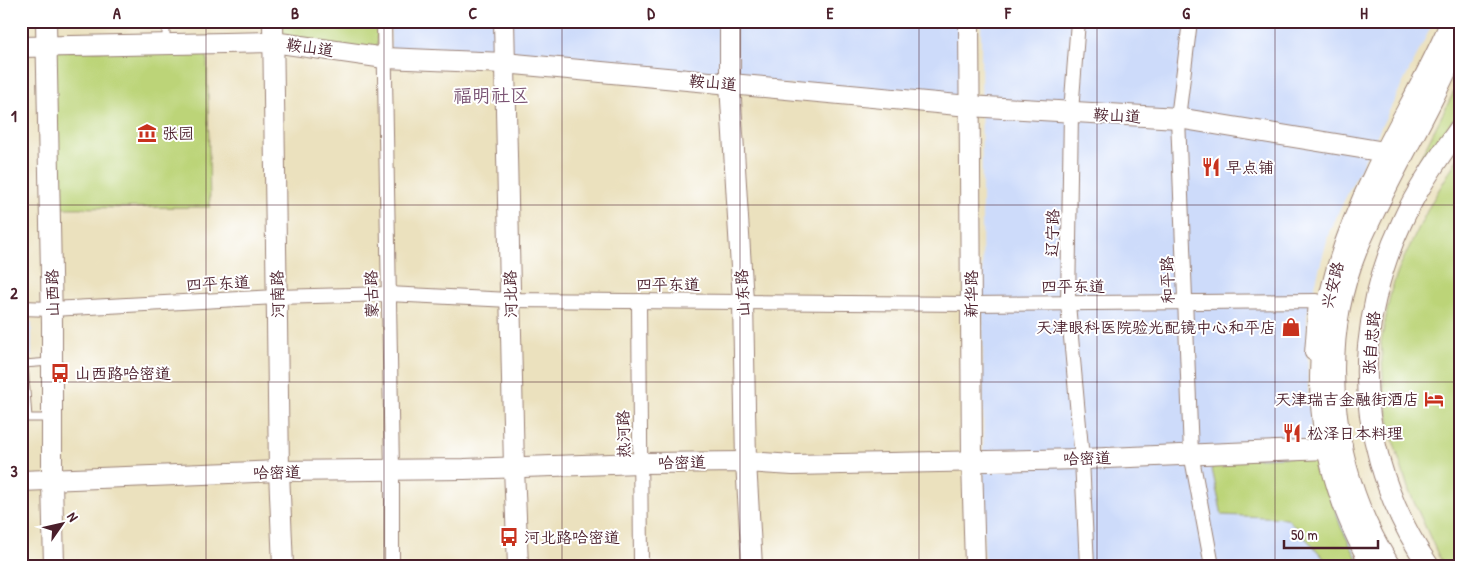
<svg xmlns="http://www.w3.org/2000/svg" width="1481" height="587" font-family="'Patrick Hand','LXGW WenKai TC',sans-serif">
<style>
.built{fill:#cddbfa}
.green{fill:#bcd478;stroke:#837a52}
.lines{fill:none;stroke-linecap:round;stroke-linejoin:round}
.lane-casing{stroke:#9a8074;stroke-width:9}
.street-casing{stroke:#9a8074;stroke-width:16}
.secondary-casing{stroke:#9a8074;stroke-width:22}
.lane{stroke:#fff;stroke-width:7}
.street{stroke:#fff;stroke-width:14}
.secondary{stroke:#fff;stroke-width:20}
.grid{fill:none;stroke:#4a1f2b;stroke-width:1;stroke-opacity:0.55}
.labels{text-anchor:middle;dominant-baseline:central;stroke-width:4;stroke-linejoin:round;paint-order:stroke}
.street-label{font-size:16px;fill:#4a1f2b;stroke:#fff}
.poi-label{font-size:16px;fill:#4a1f2b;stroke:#fff;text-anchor:start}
.quarter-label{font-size:19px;fill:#7a5373;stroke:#fff}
.neatline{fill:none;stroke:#4a1f2b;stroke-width:2}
.grid-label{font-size:16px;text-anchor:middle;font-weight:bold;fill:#4a1f2b}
</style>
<rect width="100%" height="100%" fill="#fff"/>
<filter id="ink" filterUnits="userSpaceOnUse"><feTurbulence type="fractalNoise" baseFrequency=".02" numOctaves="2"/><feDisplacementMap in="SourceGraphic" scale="10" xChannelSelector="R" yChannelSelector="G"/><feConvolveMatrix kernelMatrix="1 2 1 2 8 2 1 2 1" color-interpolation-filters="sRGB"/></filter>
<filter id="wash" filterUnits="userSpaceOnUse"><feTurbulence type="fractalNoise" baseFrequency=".0096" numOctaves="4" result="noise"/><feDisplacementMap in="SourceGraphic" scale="20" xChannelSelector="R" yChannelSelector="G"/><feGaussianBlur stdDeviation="1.12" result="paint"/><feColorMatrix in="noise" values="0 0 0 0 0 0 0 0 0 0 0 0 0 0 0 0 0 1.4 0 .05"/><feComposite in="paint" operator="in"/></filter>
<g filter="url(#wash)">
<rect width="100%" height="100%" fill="#ebe1be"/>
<g class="built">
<path d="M390,21H496L497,56L391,50Z"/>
<path d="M505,21H965L966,101L506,59Z"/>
<path d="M981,21H1434L1330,229L1307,315L1308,392L1312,439L1335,504L1362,566H984Z"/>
<rect x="21" y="322" width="11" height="35"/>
</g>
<g class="green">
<path d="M278,21H377L378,54L278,44Z"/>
<path d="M207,49L210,207L54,208L50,51Z"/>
<path d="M1460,80V111L1436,142L1405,193L1414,170Z"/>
<path d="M1460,154V566H1445L1439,557L1409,491L1393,440L1384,391L1381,342L1391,291L1401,264L1431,203Z"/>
<path d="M1316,456L1341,527L1361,566H1331L1287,518L1222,515L1210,460Z"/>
</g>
</g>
<g filter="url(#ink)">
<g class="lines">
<g class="lane-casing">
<g id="lane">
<path d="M166,21V43"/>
<path d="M50,362L24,364L28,418H51"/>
</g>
</g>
<g class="street-casing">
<g id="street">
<path d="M384,21L392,470V566"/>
<path d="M1078,21L1071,112L1068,304L1082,459L1087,566"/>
<path d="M1190,21L1178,118L1191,453L1212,566"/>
<path d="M639,301L641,566"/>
<path d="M21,308L52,309L277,297L388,294L510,300L971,304L1316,301L1312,353"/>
</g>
</g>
<g class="secondary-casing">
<g id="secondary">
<path d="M46,21L52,324V480L54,566"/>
<path d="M273,21L279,471L283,566"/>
<path d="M504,21L514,468L518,566"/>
<path d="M730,21V84L743,301L746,462L752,566"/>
<path d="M969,21L972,461L975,566"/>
<path d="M21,47L273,42L385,58L504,63L969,106L1178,118L1385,152L1402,158"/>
<path d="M21,481L279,471L464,469L640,463L746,462L793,465L1082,459L1327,449L1342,446"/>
<path d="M1371,566C1361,545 1350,525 1343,504C1300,387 1321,283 1374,174C1398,123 1429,74 1451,21"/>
<path d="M1390,566C1332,474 1316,351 1357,250C1387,178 1431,112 1460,39"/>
<path d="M1429,566C1386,505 1361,421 1368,346C1372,305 1384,260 1402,222C1417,189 1438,158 1460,128"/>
</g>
</g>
<use href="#lane" class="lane"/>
<use href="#street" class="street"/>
<use href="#secondary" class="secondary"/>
</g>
</g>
<path class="grid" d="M206,21V566M384,21V566M562,21V566M740,21V566M919,21V566M1097,21V566M1275,21V566M21,205H1460M21,382H1460"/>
<defs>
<g id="museum-bare" transform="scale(1.5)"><path d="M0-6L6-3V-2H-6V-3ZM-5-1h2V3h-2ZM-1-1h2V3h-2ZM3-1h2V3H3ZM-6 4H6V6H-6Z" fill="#c8321e" stroke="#fff" stroke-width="2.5" paint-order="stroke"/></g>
<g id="restaurant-bare" transform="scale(1.5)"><path d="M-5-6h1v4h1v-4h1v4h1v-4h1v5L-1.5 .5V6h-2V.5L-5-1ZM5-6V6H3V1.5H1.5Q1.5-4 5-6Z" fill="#c8321e" stroke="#fff" stroke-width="2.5" paint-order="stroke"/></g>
<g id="shop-bare" transform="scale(1.5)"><path d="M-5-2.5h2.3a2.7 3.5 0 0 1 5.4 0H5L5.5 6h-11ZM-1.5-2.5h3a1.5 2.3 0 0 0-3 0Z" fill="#c8321e" stroke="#fff" stroke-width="2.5" paint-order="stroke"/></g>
<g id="bus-bare" transform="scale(1.5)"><path d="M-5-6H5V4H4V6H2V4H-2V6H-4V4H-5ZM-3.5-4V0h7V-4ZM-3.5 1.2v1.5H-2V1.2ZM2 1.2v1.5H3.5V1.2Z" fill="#c8321e" stroke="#fff" stroke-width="2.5" paint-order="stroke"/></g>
<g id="hotel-bare" transform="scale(1.5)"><path d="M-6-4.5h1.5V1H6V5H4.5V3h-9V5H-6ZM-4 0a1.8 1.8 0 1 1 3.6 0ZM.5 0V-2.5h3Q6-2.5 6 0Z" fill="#c8321e" stroke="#fff" stroke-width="2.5" paint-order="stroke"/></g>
</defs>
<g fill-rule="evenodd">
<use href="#museum-bare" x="147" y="133"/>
<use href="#restaurant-bare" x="1211" y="167"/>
<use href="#shop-bare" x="1291" y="327"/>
<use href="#bus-bare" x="60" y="373"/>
<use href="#hotel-bare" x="1434" y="399"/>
<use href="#restaurant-bare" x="1292" y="433"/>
<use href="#bus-bare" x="509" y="537"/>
</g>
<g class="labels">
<g class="street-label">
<text transform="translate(310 47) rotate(8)">鞍山道</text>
<text transform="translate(713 82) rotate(5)">鞍山道</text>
<text transform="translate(1117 115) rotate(3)">鞍山道</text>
<text transform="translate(1052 233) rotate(-89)">辽宁路</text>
<text transform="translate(1167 280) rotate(-92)">和平路</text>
<text transform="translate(218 283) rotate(-3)">四平东道</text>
<text x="668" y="284">四平东道</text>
<text transform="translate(1332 285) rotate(-76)">兴安路</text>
<text x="1073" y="286">四平东道</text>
<text transform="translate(52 293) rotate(-91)">山西路</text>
<text transform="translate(742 293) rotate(-93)">山东路</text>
<text transform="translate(277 294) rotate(-91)">河南路</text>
<text transform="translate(371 294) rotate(-91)">蒙古路</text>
<text transform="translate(510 294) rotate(-91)">河北路</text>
<text transform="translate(971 294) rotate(-90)">新华路</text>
<text transform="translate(1371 343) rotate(-85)">张自忠路</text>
<text transform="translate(623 434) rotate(-91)">热河路</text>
<text transform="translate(1087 458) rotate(-2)">哈密道</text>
<text transform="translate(682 462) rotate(-1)">哈密道</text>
<text transform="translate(277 472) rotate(-1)">哈密道</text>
</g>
<g class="poi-label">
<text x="162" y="133">张园</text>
<text x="1226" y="167">早点铺</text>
<text x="1276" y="327" text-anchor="end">天津眼科医院验光配镜中心和平店</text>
<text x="75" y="373">山西路哈密道</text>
<text x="1419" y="399" text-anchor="end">天津瑞吉金融街酒店</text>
<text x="1307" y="433">松泽日本料理</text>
<text x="524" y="537">河北路哈密道</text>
</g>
<g class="quarter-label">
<text x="491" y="95">福明社区</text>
</g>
</g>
<rect width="1481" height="587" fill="none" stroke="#fff" stroke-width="55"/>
<g transform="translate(62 524) rotate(56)" stroke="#ffffff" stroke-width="4" paint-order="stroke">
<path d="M0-4L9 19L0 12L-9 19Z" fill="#4a1f2b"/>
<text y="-8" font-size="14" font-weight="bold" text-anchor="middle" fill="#4a1f2b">N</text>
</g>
<path d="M1284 540v8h94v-8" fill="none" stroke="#4a1f2b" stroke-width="2.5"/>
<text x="1291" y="540" font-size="15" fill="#4a1f2b" stroke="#ffffff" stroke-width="4" paint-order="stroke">50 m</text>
<rect x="28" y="28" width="1426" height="532" class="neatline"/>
<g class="grid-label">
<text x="117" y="19">A</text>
<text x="295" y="19">B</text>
<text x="473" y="19">C</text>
<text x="651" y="19">D</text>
<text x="830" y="19">E</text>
<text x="1008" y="19">F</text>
<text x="1186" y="19">G</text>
<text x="1364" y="19">H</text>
<text x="14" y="122">1</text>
<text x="14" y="299">2</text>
<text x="14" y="477">3</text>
</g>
</svg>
